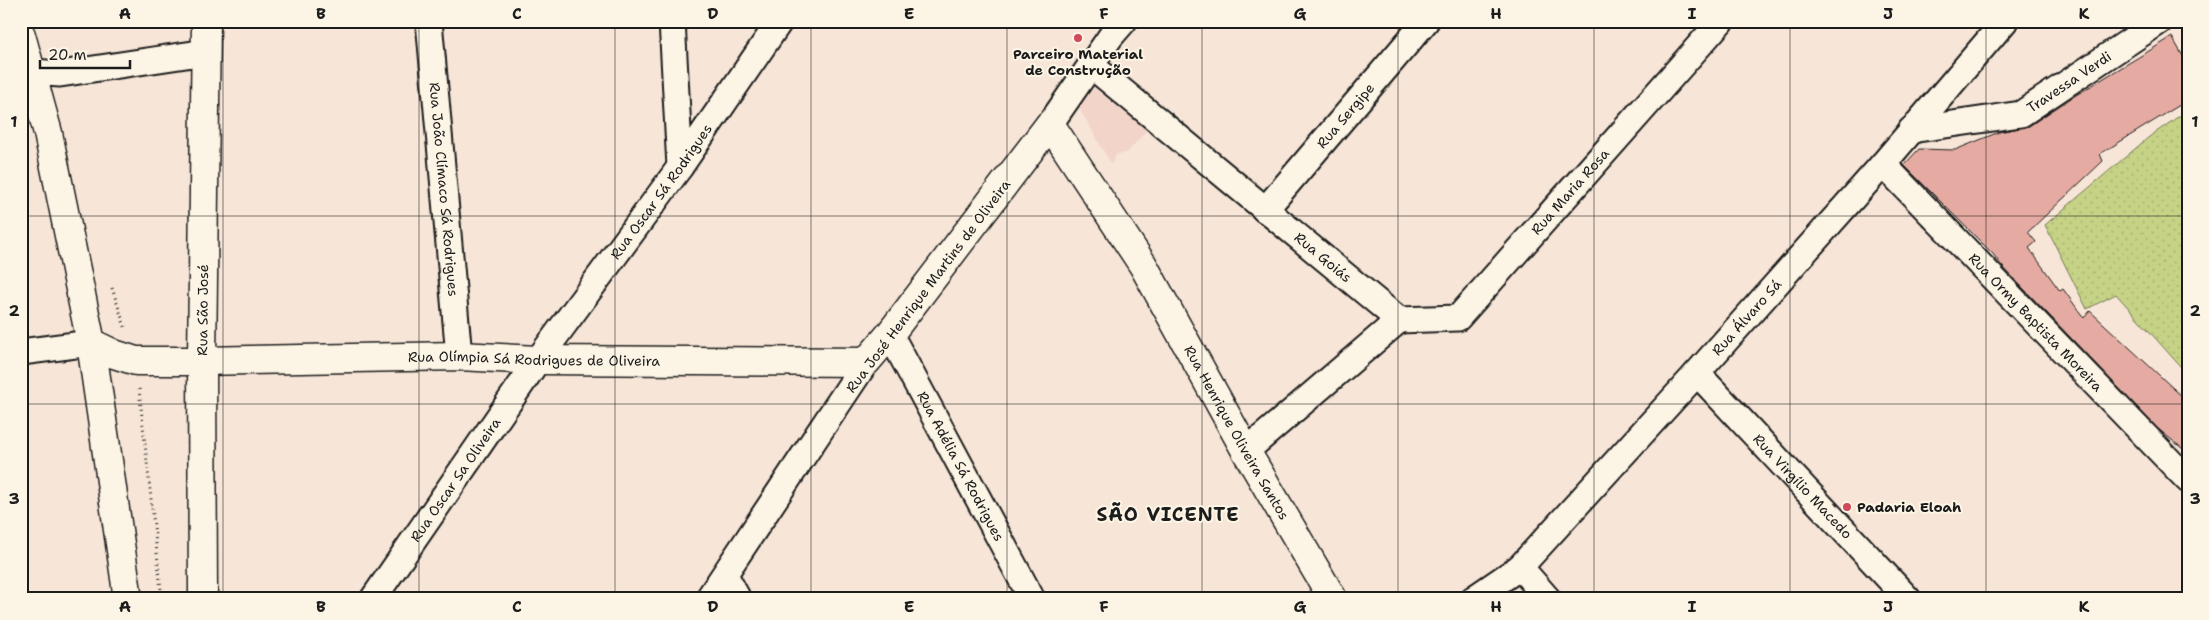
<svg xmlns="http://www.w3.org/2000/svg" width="2209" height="620" font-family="'Shantell Sans',sans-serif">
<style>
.built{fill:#f2d4c8}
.grass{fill:url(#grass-dots);stroke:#717851}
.building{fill:#e5aba2;stroke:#1c1c1c}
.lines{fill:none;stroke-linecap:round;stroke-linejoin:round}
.minor-casing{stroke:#1c1c1c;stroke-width:29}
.tertiary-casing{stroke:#1c1c1c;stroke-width:31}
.secondary-casing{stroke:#1c1c1c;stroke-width:31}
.path{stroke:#1c1c1c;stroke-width:3;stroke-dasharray:1 4;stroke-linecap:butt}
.minor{stroke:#fcf5e5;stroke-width:25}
.tertiary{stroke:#fcf5e5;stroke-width:28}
.secondary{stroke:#fcf5e5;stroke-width:28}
.grid{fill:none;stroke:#1c1c1c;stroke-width:1;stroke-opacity:0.55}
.poi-dot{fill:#d1495b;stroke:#fcf5e5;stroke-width:2}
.labels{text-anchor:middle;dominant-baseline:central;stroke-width:4;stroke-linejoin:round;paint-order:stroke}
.poi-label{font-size:14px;font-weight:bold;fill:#1c1c1c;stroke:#fcf5e5}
.street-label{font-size:14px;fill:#1c1c1c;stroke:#fcf5e5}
.district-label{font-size:19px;font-weight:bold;letter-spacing:1px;fill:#1c1c1c;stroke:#fcf5e5}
.neatline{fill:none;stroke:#1c1c1c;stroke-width:2}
.grid-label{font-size:16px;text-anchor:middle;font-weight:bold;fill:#1c1c1c}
</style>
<defs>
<pattern id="grass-dots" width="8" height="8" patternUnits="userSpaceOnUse" patternTransform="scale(1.25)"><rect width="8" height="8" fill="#c6d386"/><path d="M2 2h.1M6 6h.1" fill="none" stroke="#aab573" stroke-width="1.8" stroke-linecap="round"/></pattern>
</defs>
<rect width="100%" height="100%" fill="#f7e6d8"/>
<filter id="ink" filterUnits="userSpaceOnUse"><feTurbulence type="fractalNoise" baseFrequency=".02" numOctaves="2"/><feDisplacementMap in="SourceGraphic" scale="10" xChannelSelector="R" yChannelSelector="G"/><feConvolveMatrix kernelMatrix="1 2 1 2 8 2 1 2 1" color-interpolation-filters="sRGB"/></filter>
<g filter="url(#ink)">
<path class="built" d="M1094,88L1147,130L1127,153L1117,154L1111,164L1078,106Z"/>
<path class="grass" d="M2188,110V375L2116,294L2087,309L2045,225L2149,137Z"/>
<path class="building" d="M2172,37L2188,65V100L2100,154L2103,161L2028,232L2036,242L2029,248L2060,291L2063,289L2084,318L2090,311L2188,402V453L2157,428L2001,265L1993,254L1904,165L1919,149L1955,150L1999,132L2029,126L2071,98Z"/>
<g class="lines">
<g class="minor-casing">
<g id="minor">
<path id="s1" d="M429,21L459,356"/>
<path d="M672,21L680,167"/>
<path id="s2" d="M1092,66L1399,320"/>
<path d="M21,74L33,72L60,74L206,52"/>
<path d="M1050,124L1111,36L1124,21"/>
<path id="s3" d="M1911,130L2021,114L2160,21"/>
<path id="s4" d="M1883,164L2188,480"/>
<path id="s5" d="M1265,210L1426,21"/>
<path id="s6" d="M1399,320L1458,318L1721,21"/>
<path id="s7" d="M890,334L1032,599"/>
<path d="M21,352L91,343"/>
<path id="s8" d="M1697,373L1908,599"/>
<path d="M1246,451L1399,320"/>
<path d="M1520,567L1548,599"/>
<path d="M725,575L738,599"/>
<path id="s9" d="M373,599L538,360L680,167L780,21"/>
<path d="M708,599L866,362"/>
<path id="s10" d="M1473,599L1520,567L1697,373L1883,164L2005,21"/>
</g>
</g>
<g class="tertiary-casing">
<g id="tertiary">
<path id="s11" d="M202,361L459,356L538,360L866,362L890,334L1050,124L1143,265L1246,451L1333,599"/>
</g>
</g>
<g class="secondary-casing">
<g id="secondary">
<path d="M21,35L48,133L91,343L128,599"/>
<path d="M91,343L114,354L136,361H202"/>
<path id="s12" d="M203,599L202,361L206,21"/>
</g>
</g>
<g class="path">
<path d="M112,288L125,327"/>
<path d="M139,389L162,599"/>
</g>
<use href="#minor" class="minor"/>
<use href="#tertiary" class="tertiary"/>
<use href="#secondary" class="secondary"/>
</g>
</g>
<path class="grid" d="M223,21V599M419,21V599M615,21V599M811,21V599M1007,21V599M1202,21V599M1398,21V599M1594,21V599M1790,21V599M1986,21V599M21,216H2188M21,404H2188"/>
<g class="poi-dot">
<circle cx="1078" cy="38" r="5"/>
<circle cx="1847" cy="507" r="5"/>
</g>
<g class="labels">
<g class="poi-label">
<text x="1078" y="54">Parceiro Material<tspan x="1078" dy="16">de Construção</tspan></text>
<text x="1857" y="507" text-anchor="start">Padaria Eloah</text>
</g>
<g class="street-label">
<text stroke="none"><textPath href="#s3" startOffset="169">Travessa Verdi</textPath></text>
<text stroke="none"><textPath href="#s5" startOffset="124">Rua Sergipe</textPath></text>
<text stroke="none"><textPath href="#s1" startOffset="169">Rua João Clímaco Sá Rodrigues</textPath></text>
<text stroke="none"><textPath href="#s9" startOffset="499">Rua Oscar Sá Rodrigues</textPath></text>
<text stroke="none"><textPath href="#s6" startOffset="228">Rua Maria Rosa</textPath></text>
<text stroke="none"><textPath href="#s2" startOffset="300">Rua Goiás</textPath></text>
<text transform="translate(928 286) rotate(-53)">Rua José Henrique Martins de Oliveira</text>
<text stroke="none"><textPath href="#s12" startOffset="289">Rua São José</textPath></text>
<text stroke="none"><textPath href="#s10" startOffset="394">Rua Álvaro Sá</textPath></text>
<text stroke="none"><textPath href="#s4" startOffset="220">Rua Ormy Baptista Moreira</textPath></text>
<text stroke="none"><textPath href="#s11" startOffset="332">Rua Olímpia Sá Rodrigues de Oliveira</textPath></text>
<text stroke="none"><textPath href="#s11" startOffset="1326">Rua Henrique Oliveira Santos</textPath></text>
<text stroke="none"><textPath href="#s7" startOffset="150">Rua Adélia Sá Rodrigues</textPath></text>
<text stroke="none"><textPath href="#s9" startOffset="145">Rua Oscar Sa Oliveira</textPath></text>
<text stroke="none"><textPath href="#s8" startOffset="155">Rua Virgílio Macedo</textPath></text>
</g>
<g class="district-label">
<text x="1168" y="514">SÃO VICENTE</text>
</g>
</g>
<rect width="2209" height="620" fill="none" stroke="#fcf5e5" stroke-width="55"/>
<path d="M40 60v8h90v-8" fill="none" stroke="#1c1c1c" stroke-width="2.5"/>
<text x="48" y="60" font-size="15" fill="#1c1c1c" stroke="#fcf5e5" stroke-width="4" paint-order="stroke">20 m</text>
<rect x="28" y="28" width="2154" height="564" class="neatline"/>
<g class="grid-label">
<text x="125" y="19">A</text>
<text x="321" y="19">B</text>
<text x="517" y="19">C</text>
<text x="713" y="19">D</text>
<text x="909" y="19">E</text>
<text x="1104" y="19">F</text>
<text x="1300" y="19">G</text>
<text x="1496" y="19">H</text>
<text x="1692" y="19">I</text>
<text x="1888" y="19">J</text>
<text x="2084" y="19">K</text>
<text x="14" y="127">1</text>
<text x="2195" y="127">1</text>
<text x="14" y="316">2</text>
<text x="2195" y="316">2</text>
<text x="14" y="504">3</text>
<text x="2195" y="504">3</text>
<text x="125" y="612">A</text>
<text x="321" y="612">B</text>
<text x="517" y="612">C</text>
<text x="713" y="612">D</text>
<text x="909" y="612">E</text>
<text x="1104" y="612">F</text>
<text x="1300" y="612">G</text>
<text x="1496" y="612">H</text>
<text x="1692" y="612">I</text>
<text x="1888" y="612">J</text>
<text x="2084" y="612">K</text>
</g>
</svg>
